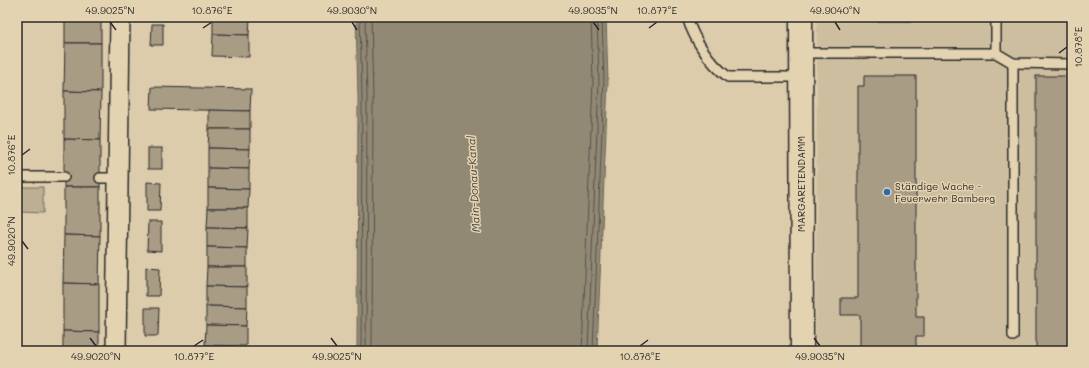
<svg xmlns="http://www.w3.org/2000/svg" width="1089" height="368" font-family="Mali,sans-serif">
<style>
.built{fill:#cdbea0}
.green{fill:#bcaf93;stroke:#746d5f}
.water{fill:#928975;stroke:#696357}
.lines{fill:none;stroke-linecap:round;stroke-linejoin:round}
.shore{stroke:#545149;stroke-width:1}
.building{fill:#a89c85;stroke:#2b2b2b}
.lane-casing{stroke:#2b2b2b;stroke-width:12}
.street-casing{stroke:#2b2b2b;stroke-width:22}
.secondary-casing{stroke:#2b2b2b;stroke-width:25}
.lane{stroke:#e4d3b0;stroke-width:9}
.street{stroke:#e4d3b0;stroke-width:19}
.secondary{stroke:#e4d3b0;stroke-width:22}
.ticks{fill:none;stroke:#2b2b2b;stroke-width:1.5}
.poi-dot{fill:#1f6fb2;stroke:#e4d3b0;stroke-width:1.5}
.labels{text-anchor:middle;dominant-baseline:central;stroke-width:3;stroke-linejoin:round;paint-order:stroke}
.street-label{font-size:10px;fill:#2b2b2b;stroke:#e4d3b0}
.poi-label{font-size:10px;fill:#2b2b2b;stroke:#e4d3b0;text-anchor:start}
.water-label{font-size:11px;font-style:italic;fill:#45423e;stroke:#e4d3b0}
.neatline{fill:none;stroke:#2b2b2b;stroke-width:1.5}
.ticks-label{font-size:10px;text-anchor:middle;fill:#2b2b2b}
</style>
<rect width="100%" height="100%" fill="#ddccab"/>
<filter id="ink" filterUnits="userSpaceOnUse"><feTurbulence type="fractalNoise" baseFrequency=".025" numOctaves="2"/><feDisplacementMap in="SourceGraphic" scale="8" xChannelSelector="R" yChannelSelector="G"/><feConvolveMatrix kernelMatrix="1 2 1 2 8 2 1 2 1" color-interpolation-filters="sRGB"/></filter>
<g filter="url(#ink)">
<path class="built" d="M817,17H1072V351H816Z"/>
<path class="green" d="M21,187H43V213L20,212Z"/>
<path class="water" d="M356,17H606L608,81L597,351H357L358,97Z"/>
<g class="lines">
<g class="shore">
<path d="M360,17L362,97L361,351"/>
<path d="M365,17L367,97L366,351"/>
<path d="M371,17L373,97L372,351"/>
<path d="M582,351L593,81L591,17"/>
<path d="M588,351L599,81L597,17"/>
<path d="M593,351L604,81L602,17"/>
</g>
</g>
<g class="building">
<rect x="65" y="17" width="36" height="26"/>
<path d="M213,17H250L249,35L213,34Z"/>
<rect x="866" y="17" width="107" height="4"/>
<path d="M152,24H163V45H151Z"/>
<path d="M213,34L249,35V57L212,56Z"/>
<path d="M65,43H101V92L64,91Z"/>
<path d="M864,76H916V317H924V336H916V350H860V315H841V298H858V86H864Z"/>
<rect x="1036" y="76" width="36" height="275"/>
<path d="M152,87L251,89L250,111L151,109Z"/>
<path d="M64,91L101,92L100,140L64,139Z"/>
<path d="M209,110L250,111V129H209Z"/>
<path d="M209,129H250V149L208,148Z"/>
<path d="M64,139L100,140V187H64Z"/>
<rect x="148" y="148" width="14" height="21"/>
<path d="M208,148L250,149L249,169L208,168Z"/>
<path d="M208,168L249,169V189L208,188Z"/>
<path d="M147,182L161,183L160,211H147Z"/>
<path d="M64,187H100V236L64,235Z"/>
<path d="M208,188L249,189L248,208H208Z"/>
<path d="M208,208H248V228L207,227Z"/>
<path d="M148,222H161V251L147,250Z"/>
<path d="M207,227L248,228L247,248L207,247Z"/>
<path d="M64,235L100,236L99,284L63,283Z"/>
<path d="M207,247L247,248V267H207Z"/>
<path d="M146,267L160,268L159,296H146Z"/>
<path d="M207,267H247V287L206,286Z"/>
<path d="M63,283L99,284V332L63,331Z"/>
<path d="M206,286L247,287V307L206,306Z"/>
<path d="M206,306L247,307L246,326L206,325Z"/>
<path d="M145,308H159L158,336H145Z"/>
<path d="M206,325L246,326V346L205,345Z"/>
<path d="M63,331L99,332V351H63Z"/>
</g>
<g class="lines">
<g class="lane-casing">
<g id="lane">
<path d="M687,17C694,40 709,62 728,77H801"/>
<path d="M801,53H996V17"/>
<path d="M996,53L1013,63L1072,64"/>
<path d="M17,177H64"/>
<path d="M100,178H118"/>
<path d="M1013,336V63"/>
</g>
</g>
<g class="street-casing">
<path id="street" d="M116,351L120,17"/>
</g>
<g class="secondary-casing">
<path id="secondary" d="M801,17L802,351"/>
</g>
<use href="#lane" class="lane"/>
<use href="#street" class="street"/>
<use href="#secondary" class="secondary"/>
</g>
</g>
<path class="ticks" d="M110,22L116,30M352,22L357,30M593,22L599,30M835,22L840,30M203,28L212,22M649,28L657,22M1059,53L1067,47M22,155L30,149M22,241L28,249M90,338L96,346M331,338L337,346M814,338L820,346M194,346L203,340M640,346L648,340"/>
<circle class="poi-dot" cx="887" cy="192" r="4"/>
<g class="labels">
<g class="street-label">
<text transform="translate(801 184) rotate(-90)">MARGARETENDAMM</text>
</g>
<g class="poi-label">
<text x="895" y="186">Ständige Wache -<tspan x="895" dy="12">Feuerwehr Bamberg</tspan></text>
</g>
<g class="water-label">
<text transform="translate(473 184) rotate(-93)">Main-Donau-Kanal</text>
</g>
</g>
<rect width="1089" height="368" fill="none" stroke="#e4d3b0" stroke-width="44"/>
<rect x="22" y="22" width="1045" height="324" class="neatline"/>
<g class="ticks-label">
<text x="110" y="14">49.9025°N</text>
<text x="212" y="14">10.876°E</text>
<text x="352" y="14">49.9030°N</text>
<text x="593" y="14">49.9035°N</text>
<text x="657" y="14">10.877°E</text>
<text x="835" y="14">49.9040°N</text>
<text transform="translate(1078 47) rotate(-90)" y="4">10.878°E</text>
<text transform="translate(11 155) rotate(-90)" y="4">10.876°E</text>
<text transform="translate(11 241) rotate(-90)" y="4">49.9020°N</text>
<text x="96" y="360">49.9020°N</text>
<text x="194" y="360">10.877°E</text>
<text x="337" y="360">49.9025°N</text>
<text x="640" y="360">10.878°E</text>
<text x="820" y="360">49.9035°N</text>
</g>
</svg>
